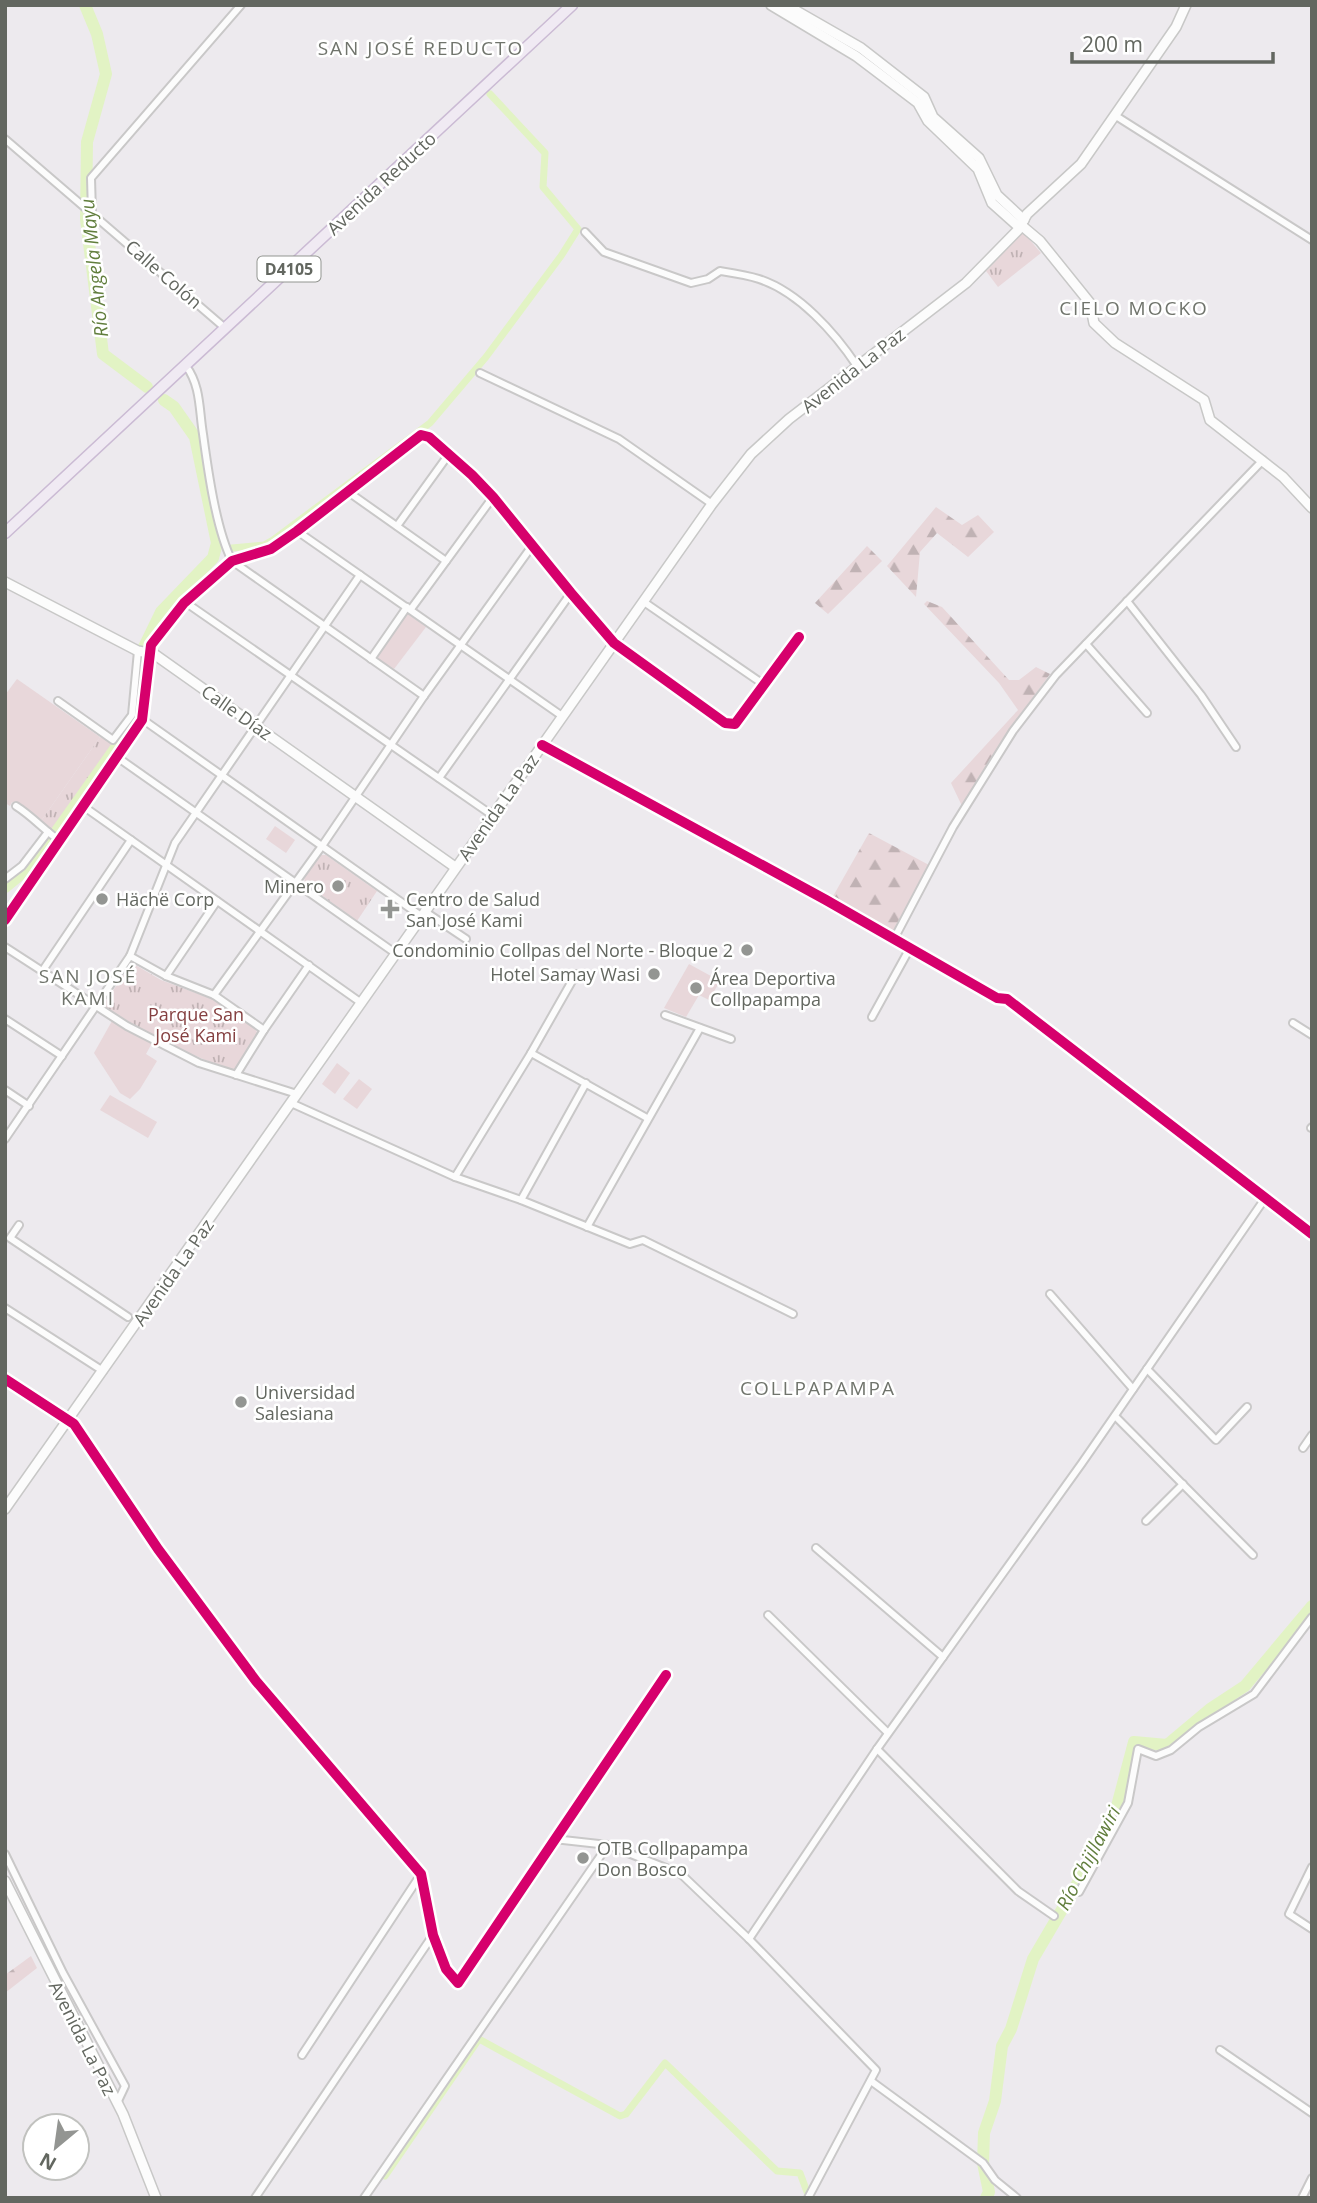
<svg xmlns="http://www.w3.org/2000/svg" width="1317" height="2203" font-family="'Open Sans',sans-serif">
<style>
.grass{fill:#e8d7da}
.forest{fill:url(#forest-firs)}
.park{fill:url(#park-tufts)}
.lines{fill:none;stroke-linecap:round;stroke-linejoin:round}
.canal{stroke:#e2f3c4;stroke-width:7}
.river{stroke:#e2f3c4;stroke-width:12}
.street-casing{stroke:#c9c8c8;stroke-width:10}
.secondary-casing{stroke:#c8c8c7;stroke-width:12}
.primary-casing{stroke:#cbbbd4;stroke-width:13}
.street{stroke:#fcfcfc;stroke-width:6}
.secondary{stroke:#fcfcfc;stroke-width:9}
.primary{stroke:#f0eaf3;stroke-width:10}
.cycleway-casing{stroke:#fff;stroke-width:15}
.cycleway{stroke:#d6006c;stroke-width:10}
.poi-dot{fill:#939592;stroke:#fff;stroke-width:2.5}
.labels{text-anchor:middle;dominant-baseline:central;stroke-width:5;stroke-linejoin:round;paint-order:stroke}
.shield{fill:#fff;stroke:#929590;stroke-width:2}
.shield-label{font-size:16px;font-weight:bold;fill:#636760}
.street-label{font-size:18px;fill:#636760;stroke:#fff}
.poi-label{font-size:18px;fill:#636760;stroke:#fff;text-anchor:start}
.park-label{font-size:18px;fill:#854041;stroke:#fff}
.neighbourhood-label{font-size:19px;letter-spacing:2px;fill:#70746c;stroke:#fff}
.water-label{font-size:19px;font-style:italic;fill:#617e3d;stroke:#fff}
</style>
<defs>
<pattern id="forest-firs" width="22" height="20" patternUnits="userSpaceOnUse" patternTransform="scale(1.75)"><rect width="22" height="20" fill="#e8d7da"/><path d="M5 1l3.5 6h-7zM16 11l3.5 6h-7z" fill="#c0b2b4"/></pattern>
<pattern id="park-tufts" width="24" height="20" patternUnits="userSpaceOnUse" patternTransform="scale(1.75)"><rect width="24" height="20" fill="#e8d7da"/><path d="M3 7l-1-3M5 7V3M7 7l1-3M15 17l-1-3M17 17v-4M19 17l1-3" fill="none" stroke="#c0b2b4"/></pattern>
</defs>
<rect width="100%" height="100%" fill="#edeaee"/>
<g class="grass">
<path d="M407,613L426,627L394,669L375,657Z"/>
<path d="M17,679L100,737L41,821L12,802L10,806L5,803V695Z"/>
<path d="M275,826L295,840L286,853L266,839Z"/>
<path d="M689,964L720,981L709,1000L699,995L686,1017L664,1008Z"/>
<path d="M112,1021L152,1043L146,1054L157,1061L140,1089L130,1099L120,1093L94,1053Z"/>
<path d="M337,1063L350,1073L335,1094L322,1084Z"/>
<path d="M359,1079L372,1089L357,1109L343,1099Z"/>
<path d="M110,1095L157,1122L148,1138L100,1110Z"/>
</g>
<g class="forest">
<path d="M936,507L962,525L978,515L994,532L968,557L937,533L920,552L916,597L887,566Z"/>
<path d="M867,546L882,561L828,614L815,603Z"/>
<path d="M927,601L942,607L1009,680H1019L1036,667L1050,674L1008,732L962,806L951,783L1018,710L999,683L924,604Z"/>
<path d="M869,833L929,865L895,933L832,898Z"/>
<path d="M31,1956L37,1968L5,1993V1975Z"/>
</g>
<g class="park">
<path d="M1023,232L1041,253L998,287L986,271Z"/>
<path d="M100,737L113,742L119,739L125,742L59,837L49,831L41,821Z"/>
<path d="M320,855H326L377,891L357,921L305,883L304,877Z"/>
<path d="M132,963L161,980L212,999L256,1029L257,1033L235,1071C188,1055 144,1033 103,1005Z"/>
</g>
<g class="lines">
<g class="canal">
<path d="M232,548L264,545L273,540L430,423L486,357L561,256L578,229L543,187L545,153L490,94"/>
<path d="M385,2176L479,2039L620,2116L626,2114L665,2063L777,2171L800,2173L807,2192"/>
</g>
<g class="river">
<path d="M85,5L97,34L106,74L87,142L86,219L103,354L147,387"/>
<path d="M144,647L161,612L213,558L217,543L195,437L174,407L164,400"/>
<path d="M57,831L137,718L142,658"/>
<path d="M5,887L33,864L49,842"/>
<path d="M986,2198L989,2192L983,2163L984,2133L995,2101L1002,2046L1011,2029L1033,1959L1087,1867L1117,1806L1134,1742L1167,1745L1210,1709L1245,1686L1312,1606"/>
</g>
<g class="street-casing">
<g id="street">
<path d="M1116,116L1312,240"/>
<path d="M5,139L225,328"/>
<path d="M92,213L91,178L241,5"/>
<path d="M585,232L604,252L691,283L708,279L720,271C733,273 747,275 759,279C799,292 835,333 857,366"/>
<path d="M186,366C201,386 199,410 203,434C208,471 216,529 232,561L424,696"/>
<path d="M480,373L619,439L712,504"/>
<path d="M347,491L446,561"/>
<path d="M397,526L449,454"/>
<path d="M297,531L562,716"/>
<path d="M1127,601L1201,695L1236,747"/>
<path d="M185,602L492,815"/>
<path d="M644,602L763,684"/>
<path d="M411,609L493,497"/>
<path d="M1086,644L1147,713"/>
<path d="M371,659L407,607"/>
<path d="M58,701L113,740L132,715L138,651"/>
<path d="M142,719L421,916"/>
<path d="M542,745L826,900L997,998L1007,999L1312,1234"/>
<path d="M117,757L395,953"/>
<path d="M439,778L571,593"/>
<path d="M16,806C32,816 44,830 60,841"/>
<path d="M83,806L360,1002"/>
<path d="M5,879L22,866L48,832"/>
<path d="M424,911L466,939"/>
<path d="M5,920L142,720L151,645L184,603L232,561L271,549L297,531L421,435L429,437L472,475L493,497L571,593L614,643L725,723L735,724L799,637"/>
<path d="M894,939L953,827L1013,731L1056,675L1263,460"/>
<path d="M5,947L127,1026L199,1063L297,1094"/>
<path d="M130,956L166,976L214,995L264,1030"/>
<path d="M43,970L131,840"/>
<path d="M166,976L217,901"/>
<path d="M214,995L322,846L424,696L532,546"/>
<path d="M665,1015L731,1039"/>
<path d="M872,1017L910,948"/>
<path d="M5,1019L62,1056"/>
<path d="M1293,1023L1312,1035"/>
<path d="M531,1053L647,1118"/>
<path d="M236,1075L264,1030L309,965"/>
<path d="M5,1090L29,1106"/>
<path d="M291,1103L455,1177L521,1200L630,1244L643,1240L793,1314"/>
<path d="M1311,1128L1312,1127"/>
<path d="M5,1139L130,956L175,843L360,575"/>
<path d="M455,1177L531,1053L576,974"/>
<path d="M521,1200L586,1083"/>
<path d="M19,1225L10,1238L128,1317"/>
<path d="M587,1227L700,1028"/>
<path d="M1050,1294L1133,1389"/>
<path d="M5,1308L103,1371"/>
<path d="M1147,1369L1216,1440L1247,1407"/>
<path d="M5,1379L74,1424L158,1549L256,1681L421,1874L433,1935L446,1969L458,1983L666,1675"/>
<path d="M1115,1416L1253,1555"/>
<path d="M1303,1448L1312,1435"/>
<path d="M1146,1521L1183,1484"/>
<path d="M816,1548L943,1657"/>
<path d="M768,1615L888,1733"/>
<path d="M877,1749L1018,1891L1054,1916"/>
<path d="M554,1839L608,1845L681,1874L749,1939L876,2070L808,2198"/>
<path d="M5,1854L63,1973L125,2086L117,2103"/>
<path d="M1312,1867L1289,1914L1312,1929"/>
<path d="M1079,1892L1128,1803L1138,1749L1156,1756L1171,1750L1199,1727L1254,1694L1312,1617"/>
<path d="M749,1939L877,1749L1082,1463L1266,1197"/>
<path d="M1220,2050L1312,2113"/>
<path d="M302,2055L421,1874"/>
<path d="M871,2081L983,2163L995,2180L1017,2198"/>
<path d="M255,2198L433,1935"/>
<path d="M364,2198L608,1845"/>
<path d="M1302,2198L1312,2178"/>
</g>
</g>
<g class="secondary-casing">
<g id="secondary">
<path d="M771,5L856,56L918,103L928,121L978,169L992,203L1020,228"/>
<path d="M786,5L861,48L924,97L933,117L979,158L997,195L1024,220"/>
<path d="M1021,225L1040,241L1090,303L1094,323L1115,343L1204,400L1210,420L1283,477L1312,508"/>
<path d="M5,582L138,651L154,654L455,867"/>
<path d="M5,1509L712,504L751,454L789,419L966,283L1018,230L1027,214L1081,164L1176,27L1186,5"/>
<path d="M5,1881L123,2114L156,2198"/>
</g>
</g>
<g class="primary-casing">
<path id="primary" d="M5,533L572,5"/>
</g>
<use href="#street" class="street"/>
<use href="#secondary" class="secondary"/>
<use href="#primary" class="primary"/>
<g class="cycleway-casing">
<g id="cycleway">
<path d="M542,745L826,900L997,998L1007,999L1312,1234"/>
<path d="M5,920L142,720L151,645L184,603L232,561L271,549L297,531L421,435L429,437L472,475L493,497L571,593L614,643L725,723L735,724L799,637"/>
<path d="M5,1379L74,1424L158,1549L256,1681L421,1874L433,1935L446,1969L458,1983L666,1675"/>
</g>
</g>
<use href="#cycleway" class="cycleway"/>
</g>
<g class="poi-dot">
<circle cx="338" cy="886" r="7"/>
<circle cx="102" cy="899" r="7"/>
<path d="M386.5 898.5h7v7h7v7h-7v7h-7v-7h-7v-7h7z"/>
<circle cx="747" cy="950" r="7"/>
<circle cx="654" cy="974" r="7"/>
<circle cx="696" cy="988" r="7"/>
<circle cx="241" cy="1402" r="7"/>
<circle cx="583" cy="1858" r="7"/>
</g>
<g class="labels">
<rect class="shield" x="257.5" y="256.5" width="63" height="25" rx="5"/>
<g class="shield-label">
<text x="289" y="269">D4105</text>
</g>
<g class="street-label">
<text transform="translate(381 183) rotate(-43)">Avenida Reducto</text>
<text transform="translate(164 274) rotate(41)">Calle Colón</text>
<text transform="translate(853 370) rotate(-38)">Avenida La Paz</text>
<text transform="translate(237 712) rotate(35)">Calle Díaz</text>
<text transform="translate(498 807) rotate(-55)">Avenida La Paz</text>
<text transform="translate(173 1272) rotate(-55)">Avenida La Paz</text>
<text transform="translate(83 2038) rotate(63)">Avenida La Paz</text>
</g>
<g class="poi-label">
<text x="324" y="886" text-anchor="end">Minero</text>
<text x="116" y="899">Hächë Corp</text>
<text x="406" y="899">Centro de Salud<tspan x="406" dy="21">San José Kami</tspan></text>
<text x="733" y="950" text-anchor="end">Condominio Collpas del Norte - Bloque 2</text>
<text x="640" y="974" text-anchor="end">Hotel Samay Wasi</text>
<text x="710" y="978">Área Deportiva<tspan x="710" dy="21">Collpapampa</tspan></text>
<text x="255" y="1392">Universidad<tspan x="255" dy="21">Salesiana</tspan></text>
<text x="597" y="1848">OTB Collpapampa<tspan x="597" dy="21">Don Bosco</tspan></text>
</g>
<g class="park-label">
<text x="196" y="1014">Parque San<tspan x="196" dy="21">José Kami</tspan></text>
</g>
<g class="neighbourhood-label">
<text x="421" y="48">SAN JOSÉ REDUCTO</text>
<text x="1134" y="308">CIELO MOCKO</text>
<text x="88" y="976">SAN JOSÉ<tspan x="88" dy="22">KAMI</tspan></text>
<text x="818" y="1388">COLLPAPAMPA</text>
</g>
<g class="water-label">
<text transform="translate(94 268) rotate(-96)">Río Angela Mayu</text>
<text transform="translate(1088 1858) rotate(-62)">Río Chijllawiri</text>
</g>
</g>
<rect width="1317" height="2203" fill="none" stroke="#636760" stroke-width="14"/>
<g transform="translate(56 2147) rotate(209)"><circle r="33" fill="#ffffff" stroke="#c1c2bf" stroke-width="2"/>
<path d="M0-5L12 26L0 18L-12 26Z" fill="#939592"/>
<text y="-10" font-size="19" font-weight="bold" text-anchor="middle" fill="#636760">N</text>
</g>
<path d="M1072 52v10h201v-10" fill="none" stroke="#636760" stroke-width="3.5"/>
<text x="1082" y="52" font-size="21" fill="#636760" stroke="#ffffff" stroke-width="5" paint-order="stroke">200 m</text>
</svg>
